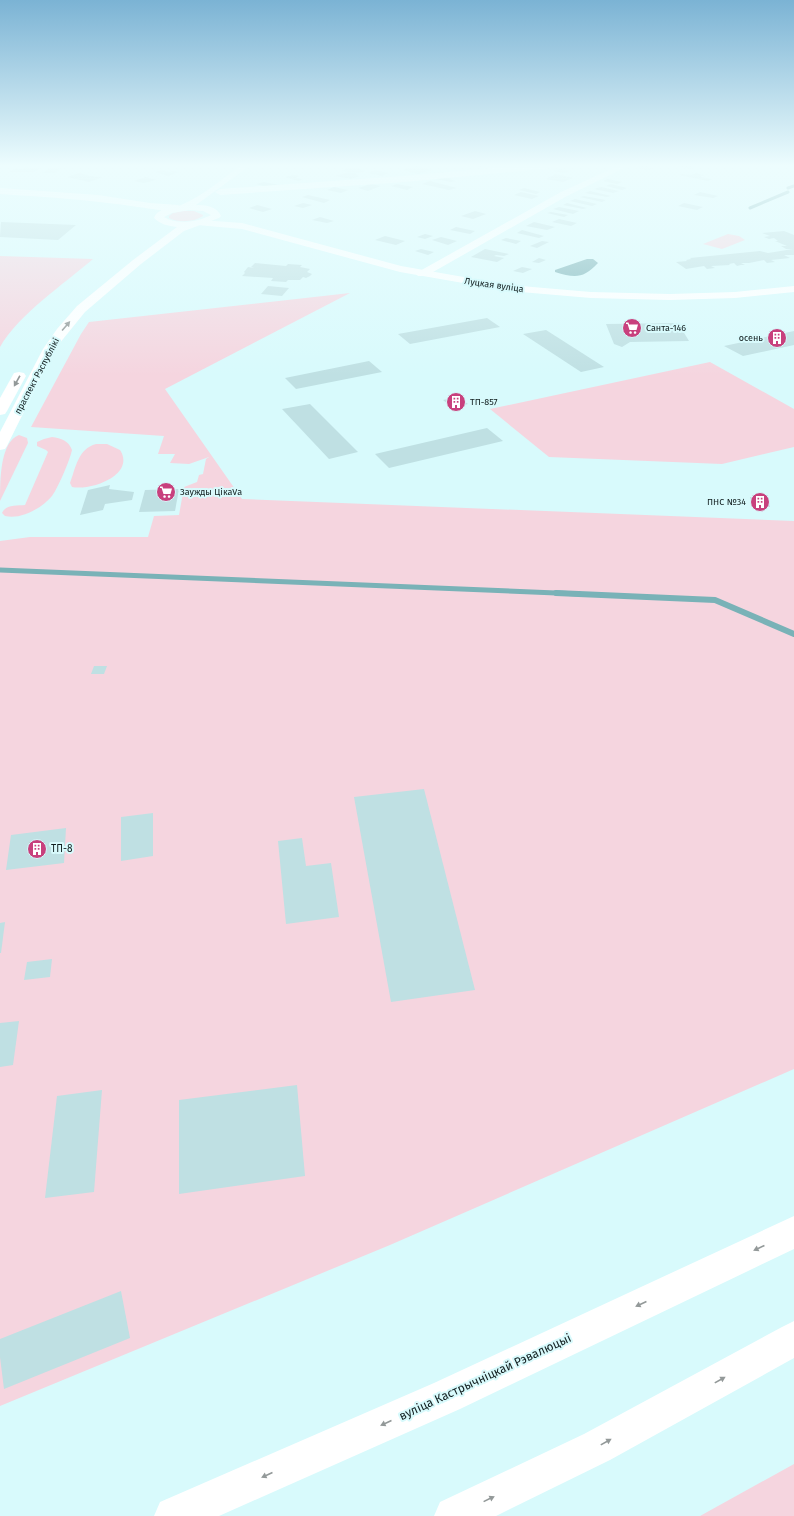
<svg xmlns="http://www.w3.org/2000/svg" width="794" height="1516" font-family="'Fira Sans',sans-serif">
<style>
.green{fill:#f5d5df}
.water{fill:#79b2b7}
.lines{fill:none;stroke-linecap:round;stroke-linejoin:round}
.stream-far2{stroke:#79b2b7;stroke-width:3}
.stream-far1{stroke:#79b2b7;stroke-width:5}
.stream{stroke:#79b2b7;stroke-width:6}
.building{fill:#bfe0e3}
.minor{fill:#fff;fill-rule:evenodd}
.tertiary{fill:#fff;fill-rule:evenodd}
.primary{fill:#fff;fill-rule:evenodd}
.trunk{fill:#fff;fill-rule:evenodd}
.oneway{fill:#939999}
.labels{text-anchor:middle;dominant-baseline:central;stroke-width:4;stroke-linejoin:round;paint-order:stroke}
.far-street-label{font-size:9px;fill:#101c1d;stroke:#d8fafc}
.far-poi-label{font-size:9px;fill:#101c1d;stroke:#d8fafc;text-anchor:start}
.poi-label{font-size:10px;fill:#101c1d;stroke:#d8fafc;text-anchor:start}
.near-street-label{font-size:12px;fill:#101c1d;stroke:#d8fafc}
</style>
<rect width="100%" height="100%" fill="#d8fafc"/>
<g class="green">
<path d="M183,211H194L203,215V216C194,222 179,223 169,218V216L173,213Z"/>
<path d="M728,234L739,236L745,240L722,249L703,244Z"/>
<path d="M0,256L93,259C64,284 19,314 0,347Z"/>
<path d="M350,293L165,389L242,499L794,521V1069L390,1245L0,1406V541L30,537H148L154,516L179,515L184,487L197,482L199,475L203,474L206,459L209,457L189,464L170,463L175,454H158L164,436L31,427L81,334L89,322Z"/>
<path d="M710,362L794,409V447L722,464L549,457L490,409Z"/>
<path d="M19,435L27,438L28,443L0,501C0,480 0,442 19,435Z"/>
<path d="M52,437C61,438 69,441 72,450C70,460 58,488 52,496C42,508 21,520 5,516L2,513C6,504 17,506 25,505L48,452L46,450L37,446V442L44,439Z"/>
<path d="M96,444H107L120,450C136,475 91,491 72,487L70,483C76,467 78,449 96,444Z"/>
<path d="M794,1464V1516H700Z"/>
</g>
<path class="water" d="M587,259H593L598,263C583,279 575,278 555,272V270Z"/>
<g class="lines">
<g class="stream-far2">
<path d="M788,188L794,186"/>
<path d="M750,208L788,192"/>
</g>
<path class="stream-far1" d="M0,570L580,594"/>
<path class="stream" d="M556,593L715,600L794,634"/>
</g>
<g class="building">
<path d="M458,164H489L481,167L471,165L467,166Z"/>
<path d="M681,164L696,167L691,169L676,166Z"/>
<path d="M643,165L651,166L648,167L653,168L649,170L636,168Z"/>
<path d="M416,166L432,170L418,174L402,170Z"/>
<path d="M24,167L40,168L34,172H9L14,169H22Z"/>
<path d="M49,168H61L55,173H42Z"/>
<path d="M348,168H357L366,171L358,173L341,171Z"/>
<path d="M560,169L571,171L564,173L553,171Z"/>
<path d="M162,170L169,172L173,171L179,172L168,176L155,172Z"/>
<path d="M375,170L388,173L382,176L368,173Z"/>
<path d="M349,172L359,174L356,175L360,176L351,179L335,176Z"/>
<path d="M79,173L90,176L103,177L89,182L67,177Z"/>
<path d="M696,173L704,175L700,177L712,179L708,181L679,175L682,174L691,175Z"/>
<path d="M556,174L573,178L563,182L546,179Z"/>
<path d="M293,175L299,176L296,178L303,179L298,181L285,177Z"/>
<path d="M146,177L156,180L144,183L134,181Z"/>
<path d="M448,177L453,178L449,179L456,181L451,182L435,179Z"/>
<path d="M608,179L622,182L617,184L603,181Z"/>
<path d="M430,181L457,188L449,190L422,184Z"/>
<path d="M264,182L279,185L271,188L256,184Z"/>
<path d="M371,184L381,186L368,191L358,188Z"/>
<path d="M397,184L413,187L407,190L391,186Z"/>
<path d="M611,184L627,188L622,190L606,186Z"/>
<path d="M334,187L348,190L341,193L327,190Z"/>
<path d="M601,187L619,191L613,193L594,189Z"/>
<path d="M524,188L540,192L536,194L519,190Z"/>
<path d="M590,191L611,196L607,197L585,193Z"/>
<path d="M521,192L539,196L532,199L514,195Z"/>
<path d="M700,192L718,196L713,198L694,195Z"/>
<path d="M308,195L330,200L324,203L302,197Z"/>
<path d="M584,196L606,200L602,202L580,197Z"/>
<path d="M575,199L597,204L592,206L570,201Z"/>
<path d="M303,203L312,205L303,208L294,206Z"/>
<path d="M567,203L587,208L583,209L563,205Z"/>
<path d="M684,203L703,207L697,210L678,206Z"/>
<path d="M257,205L272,209L263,212L249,208Z"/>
<path d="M559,207L579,211L573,214L553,209Z"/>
<path d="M475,211L486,214L473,219L461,216Z"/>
<path d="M551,212L568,215L564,217L547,213Z"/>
<path d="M320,217L334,221L327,223L312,220Z"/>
<path d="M559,219L577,223L571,226L552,222Z"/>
<path d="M1,222L76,225L58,240L0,237Z"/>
<path d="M534,222L555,227L547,230L526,226Z"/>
<path d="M456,227L475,231L470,234L450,230Z"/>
<path d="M522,230L544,236L539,238L517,233Z"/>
<path d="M784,231L794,235V255H784L790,258L771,260L775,262L767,263L764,260L749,263H741L745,265H741L737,266L734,263L729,264L730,265L711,266L715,268L707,269L704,266L686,269L676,262L687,261L686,260L691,259L690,258L760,251L768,253L793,249H786L781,246H787L775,241H778L774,238L769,239L764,237L770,236L762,233Z"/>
<path d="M425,234L433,236L425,239L417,237Z"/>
<path d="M385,236L405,241L396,245L375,240Z"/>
<path d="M441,237L457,241L448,245L432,240Z"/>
<path d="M506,238L521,241L516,244L501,240Z"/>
<path d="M542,241L549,242L537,248L530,246Z"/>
<path d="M421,249L434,252L428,255L415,251Z"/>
<path d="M485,249L509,254L504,256L496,255L494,256L504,258L497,262L471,257Z"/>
<path d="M539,258L546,260L539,263L532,262Z"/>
<path d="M255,263L286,266L288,264L302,265L300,267L310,269L307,272L312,274L310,276L306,278L303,277L300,280H288L286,282L271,281L273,278L242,276L245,273L244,272L248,267L254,268L251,267Z"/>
<path d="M522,267L532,269L523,273L513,271Z"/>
<path d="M268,286L289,288L282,296L261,294Z"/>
<path d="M487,318L500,327L410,344L398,334Z"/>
<path d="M678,323L689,341L630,342L622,347L614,344L606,324Z"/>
<path d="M546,330L604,367L581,372L523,334Z"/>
<path d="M794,331V345L743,356L724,346Z"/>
<path d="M369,361L382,372L296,389L285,378Z"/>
<path d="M458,397L468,404L453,408L443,400Z"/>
<path d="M310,404L358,452L329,459L282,409Z"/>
<path d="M487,428L503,441L389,468L375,454Z"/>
<path d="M110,485L109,489L134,492L132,500L105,504L103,510L80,515L88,490Z"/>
<path d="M179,489L175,511L139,512L145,490Z"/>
<path d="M750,497L768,499L770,507L752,506Z"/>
<path d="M94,666H107L104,674H91Z"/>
<path d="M424,789L475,990L391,1002L354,797Z"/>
<path d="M153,813V856L121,861V817Z"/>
<path d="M66,828L64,863L6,870L11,835Z"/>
<path d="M302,838L306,866L331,863L339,917L286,924L278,841Z"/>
<path d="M5,922L1,953H0V923Z"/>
<path d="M52,959L50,977L24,980L27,962Z"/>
<path d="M19,1021L13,1065L0,1067V1023Z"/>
<path d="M297,1085L305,1176L179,1194V1100Z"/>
<path d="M102,1090L94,1192L45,1198L57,1096Z"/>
<path d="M121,1291L130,1338L4,1389L0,1357V1339Z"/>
</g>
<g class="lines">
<g class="minor">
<path d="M539,164H568L564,167L404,182L220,195L215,192L220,189L404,176Z"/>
<path d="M622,164H632L567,196L426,276H418L416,274L418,272L561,192Z"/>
</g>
<g class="tertiary">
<path d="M0,188L98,195L150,203L178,205L183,208C177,214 147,208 138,207C92,200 46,197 0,194Z"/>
<path d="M200,220L242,223L401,266L509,285L591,292L670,294L735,292L794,286V292L735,298L670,300L591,298L509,291L400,272L242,229L197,225L195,223L197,221Z"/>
</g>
<g class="primary">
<path d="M243,164H252L196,205C205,205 217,206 221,216L219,218L184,231L141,264L85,312L55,349L7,446L5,449L0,450V432L43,349L57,329L77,306L133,260L177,227C168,226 160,224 154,218C158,207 172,209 181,205C203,196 223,178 243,164ZM190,210L203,211L211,215C198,222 177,225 164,217L172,213Z"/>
<path d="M19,372L24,373L26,376L7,411L5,414L0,415V398L14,373Z"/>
</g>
<g class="trunk">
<path d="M794,1216V1249L460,1409L219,1516H154L160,1502L434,1383Z"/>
<path d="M794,1321V1358L610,1460L496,1516H434L440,1502L584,1434L782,1327Z"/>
</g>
</g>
<defs><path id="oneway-solid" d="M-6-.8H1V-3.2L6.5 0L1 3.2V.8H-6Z"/></defs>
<g class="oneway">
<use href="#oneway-solid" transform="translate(66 326) rotate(-49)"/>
<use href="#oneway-solid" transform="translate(17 381) rotate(119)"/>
<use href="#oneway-solid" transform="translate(759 1248) rotate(155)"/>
<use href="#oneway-solid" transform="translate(641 1304) rotate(155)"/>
<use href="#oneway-solid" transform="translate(720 1380) rotate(-29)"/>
<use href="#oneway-solid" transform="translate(386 1423) rotate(156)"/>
<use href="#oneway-solid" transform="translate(606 1442) rotate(-29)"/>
<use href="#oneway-solid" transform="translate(267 1475) rotate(156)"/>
<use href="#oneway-solid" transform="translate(489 1499) rotate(-26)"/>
</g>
<linearGradient id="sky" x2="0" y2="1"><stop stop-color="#7bb3d4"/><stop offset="0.44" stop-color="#edfdfe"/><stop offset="1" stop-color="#edfdfe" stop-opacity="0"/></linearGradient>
<rect width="794" height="376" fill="url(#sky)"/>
<defs>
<g id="supermarket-disc" transform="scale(1)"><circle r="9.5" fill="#c8407d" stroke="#d8fafc"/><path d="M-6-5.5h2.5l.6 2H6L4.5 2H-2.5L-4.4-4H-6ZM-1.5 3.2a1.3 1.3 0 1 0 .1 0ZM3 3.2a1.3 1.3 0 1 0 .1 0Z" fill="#fff"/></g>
<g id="building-disc" transform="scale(1)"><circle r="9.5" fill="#c8407d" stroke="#d8fafc"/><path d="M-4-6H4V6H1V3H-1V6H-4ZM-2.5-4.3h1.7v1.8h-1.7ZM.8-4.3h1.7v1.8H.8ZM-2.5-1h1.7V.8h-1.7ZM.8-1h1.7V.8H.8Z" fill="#fff"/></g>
</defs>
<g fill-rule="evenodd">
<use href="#supermarket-disc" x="632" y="328"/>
<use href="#building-disc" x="777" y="338"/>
<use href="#building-disc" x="456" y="402"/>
<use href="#supermarket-disc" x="166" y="492"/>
<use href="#building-disc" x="760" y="502"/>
<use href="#building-disc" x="37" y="849"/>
</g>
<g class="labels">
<g class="far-street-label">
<text transform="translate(494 285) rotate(8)">Луцкая вуліца</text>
<text transform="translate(37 376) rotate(-62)">праспект Рэспублікі</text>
</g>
<g class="far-poi-label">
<text x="646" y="328">Санта-146</text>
<text x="763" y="338" text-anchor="end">осень</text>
<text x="470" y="402">ТП-857</text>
<text x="180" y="492">Заужды ЦікаVа</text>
<text x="746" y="502" text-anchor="end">ПНС №34</text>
</g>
<g class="poi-label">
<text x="51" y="849">ТП-8</text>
</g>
<g class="near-street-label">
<text transform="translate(485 1377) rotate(-25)">вуліца Кастрычніцкай Рэвалюцыі</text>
</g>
</g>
</svg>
